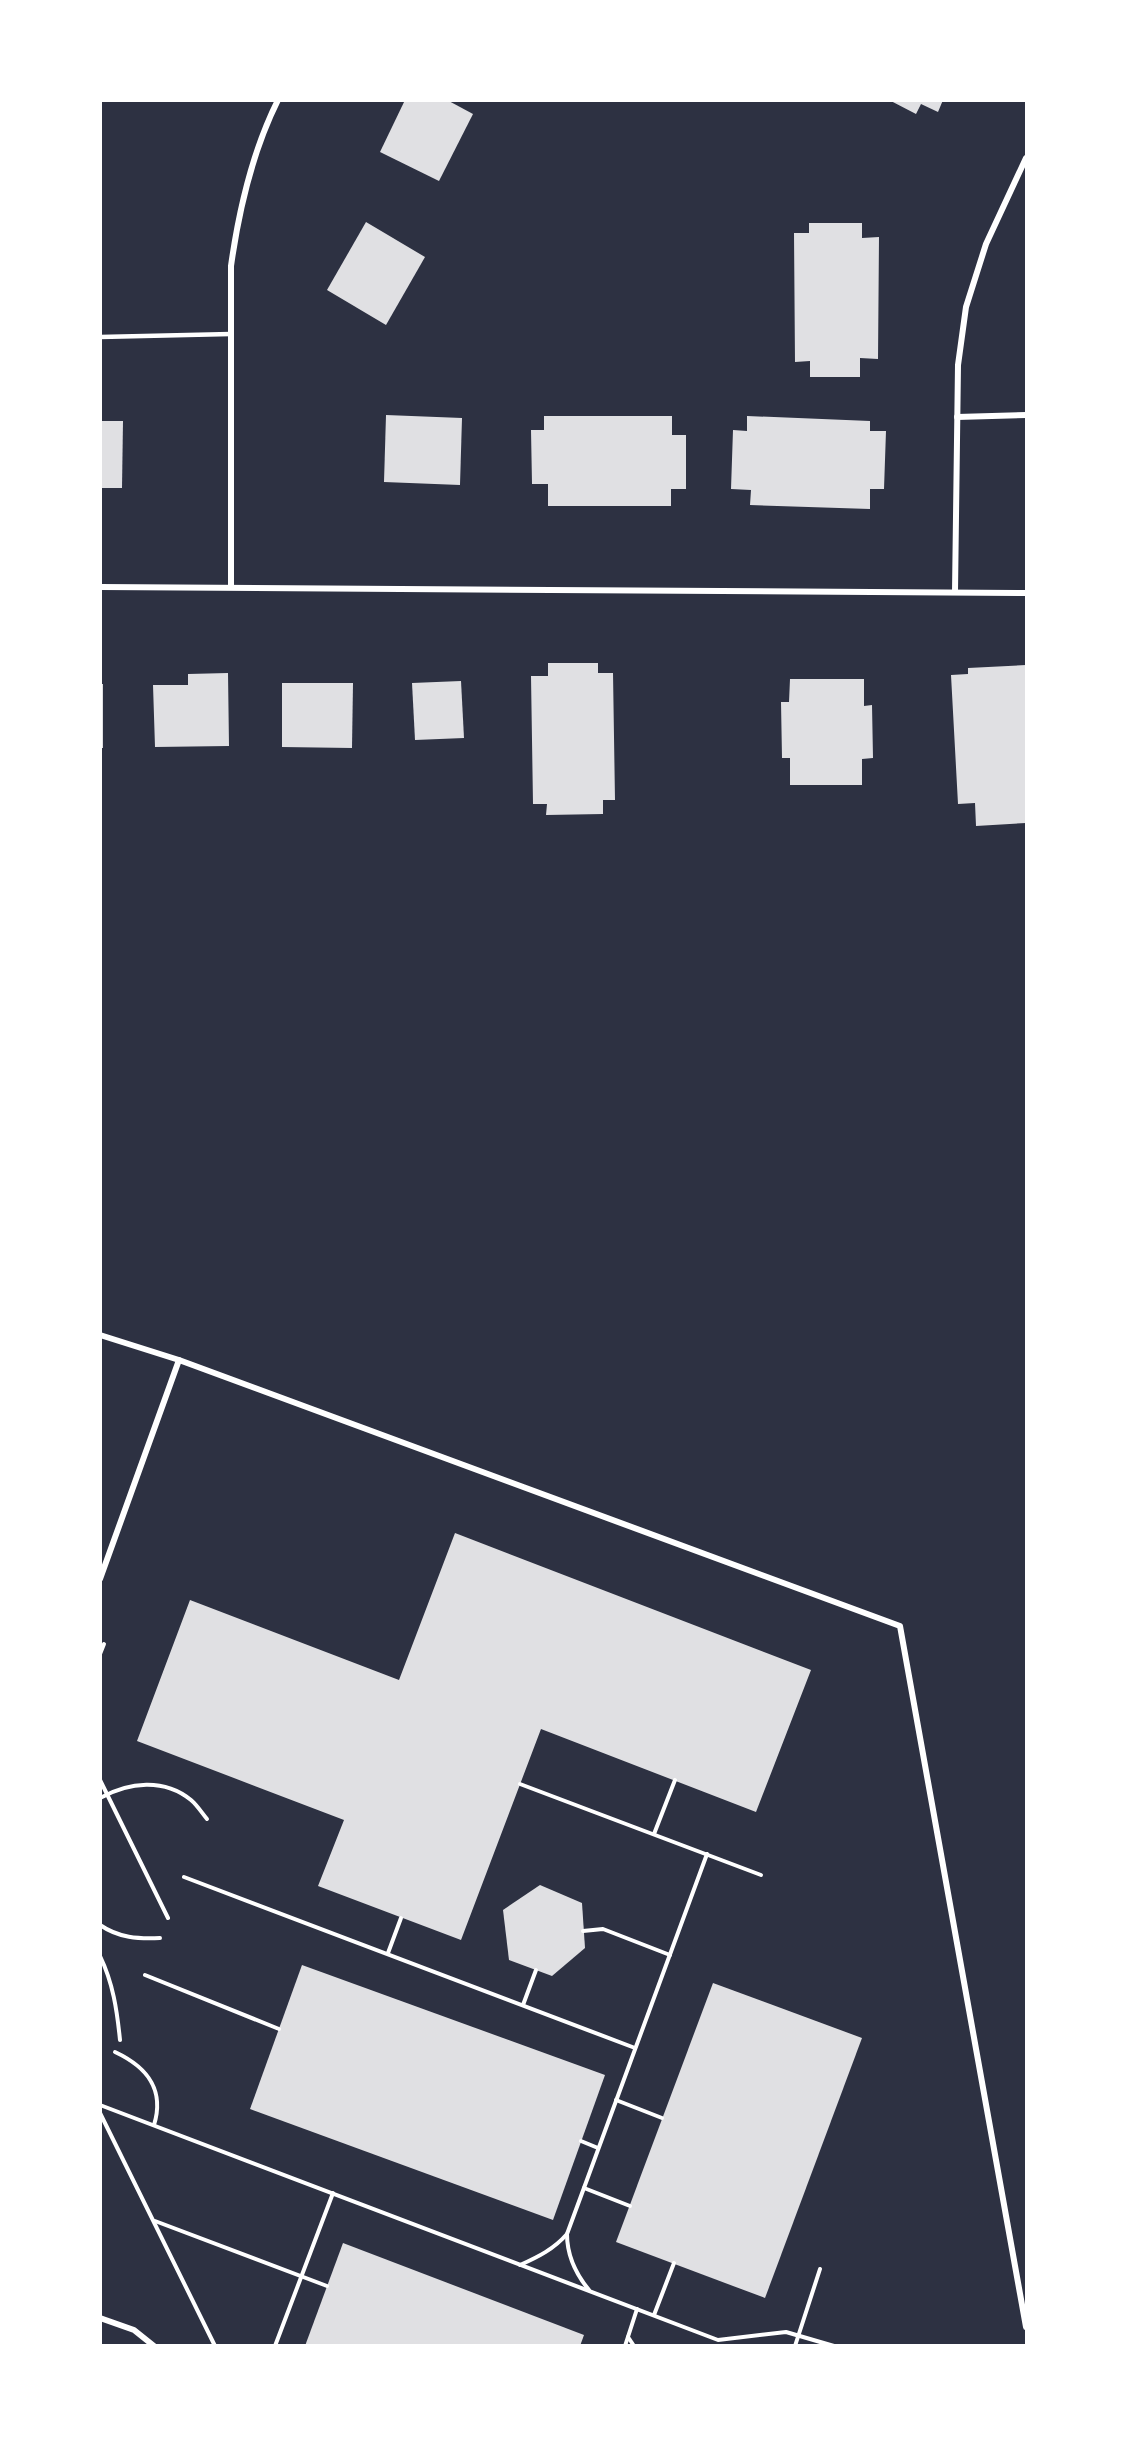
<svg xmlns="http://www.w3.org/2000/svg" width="1127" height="2446" font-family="'PT Sans Narrow',sans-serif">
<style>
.building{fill:#e0e0e3}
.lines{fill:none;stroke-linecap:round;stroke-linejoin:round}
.path{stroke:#fff;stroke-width:4}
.service{stroke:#fff;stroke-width:4.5}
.minor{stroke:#fff;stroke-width:6}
</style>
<rect width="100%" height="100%" fill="#2d3142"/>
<g class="building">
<path d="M405,100H447L473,114L439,181L380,152Z"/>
<path d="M889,100H943L938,112L921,104L916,114Z"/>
<path d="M366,222L425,257L386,325L327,290Z"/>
<path d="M809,223H862V238L879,237L878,359L860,358V377H810V361L795,362L794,233H809Z"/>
<path d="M386,415L462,418L460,485L384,482Z"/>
<path d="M544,416H672V435H686V489H671V506H548V484H532L531,430H544Z"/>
<path d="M747,416L870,421V431H886L884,489H870V509L750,505L751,490L731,489L733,430L747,431Z"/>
<path d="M100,421H123L122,488H100Z"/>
<path d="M548,663H598V673H613L615,800H603V814L546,815L547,804H533L531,676H548Z"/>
<path d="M1026,665V823L976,826L975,803L958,804L951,675L968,674V668Z"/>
<path d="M228,673L229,746L155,747L153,685H188V674Z"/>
<path d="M790,679H864V706L872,705L873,758L862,759V785H790V758H782L781,702H789Z"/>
<path d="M461,681L464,738L415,740L412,683Z"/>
<path d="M282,683H353L352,748L282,747Z"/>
<rect x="100" y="684" width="3" height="64"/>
<path d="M455,1533L811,1670L756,1812L541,1729L461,1940L318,1886L344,1820L137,1741L190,1600L399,1680Z"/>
<path d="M540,1885L582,1903L585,1948L552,1976L509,1960L503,1910Z"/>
<path d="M302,1965L605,2075L553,2220L250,2109Z"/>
<path d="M713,1983L862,2038L765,2298L616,2242Z"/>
<path d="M343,2243L584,2335L580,2346H305Z"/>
</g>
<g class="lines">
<g class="path">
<path d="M100,1654L104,1644"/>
<path d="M100,1780L168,1918"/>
<path d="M520,1784L761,1875"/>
<path d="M100,1798C129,1782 164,1778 191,1800C197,1805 202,1813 207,1819"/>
<path d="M654,1834L675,1780"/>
<path d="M184,1877L635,2048"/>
<path d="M100,1925C119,1938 138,1939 160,1938"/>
<path d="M583,1931L603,1929L670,1955"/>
<path d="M388,1953L401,1918"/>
<path d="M100,1956C113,1983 117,2010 120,2040"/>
<path d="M145,1975L279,2029"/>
<path d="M523,2005L536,1970"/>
<path d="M115,2052C147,2067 165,2089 154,2125"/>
<path d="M616,2100L662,2118"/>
<path d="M100,2105L718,2340L786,2332L834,2346"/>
<path d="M100,2113L215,2346"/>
<path d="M581,2141L598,2148"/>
<path d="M584,2188L630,2206"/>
<path d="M155,2221L327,2286"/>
<path d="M567,2234C567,2256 575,2273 589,2290"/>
<path d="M520,2265C538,2257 554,2249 567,2234L707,1854"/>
<path d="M654,2315L674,2263"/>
<path d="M628,2337L634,2346"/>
<path d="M275,2346L333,2193"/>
<path d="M625,2346L637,2309"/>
<path d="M795,2346L820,2269"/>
</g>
<path class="service" d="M100,337L231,334"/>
<g class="minor">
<path d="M957,417L1026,415"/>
<path d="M100,587L1026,593"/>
<path d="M231,587V266C239,209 252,152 278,100"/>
<path d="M955,592L958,365L966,307L986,244L1026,158"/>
<path d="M100,1335L179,1360L900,1626L1026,2327"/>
<path d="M100,1579L179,1360"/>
<path d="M100,2318L134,2330L154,2346"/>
</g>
</g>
<rect width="1127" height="2446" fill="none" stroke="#ffffff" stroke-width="204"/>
</svg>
